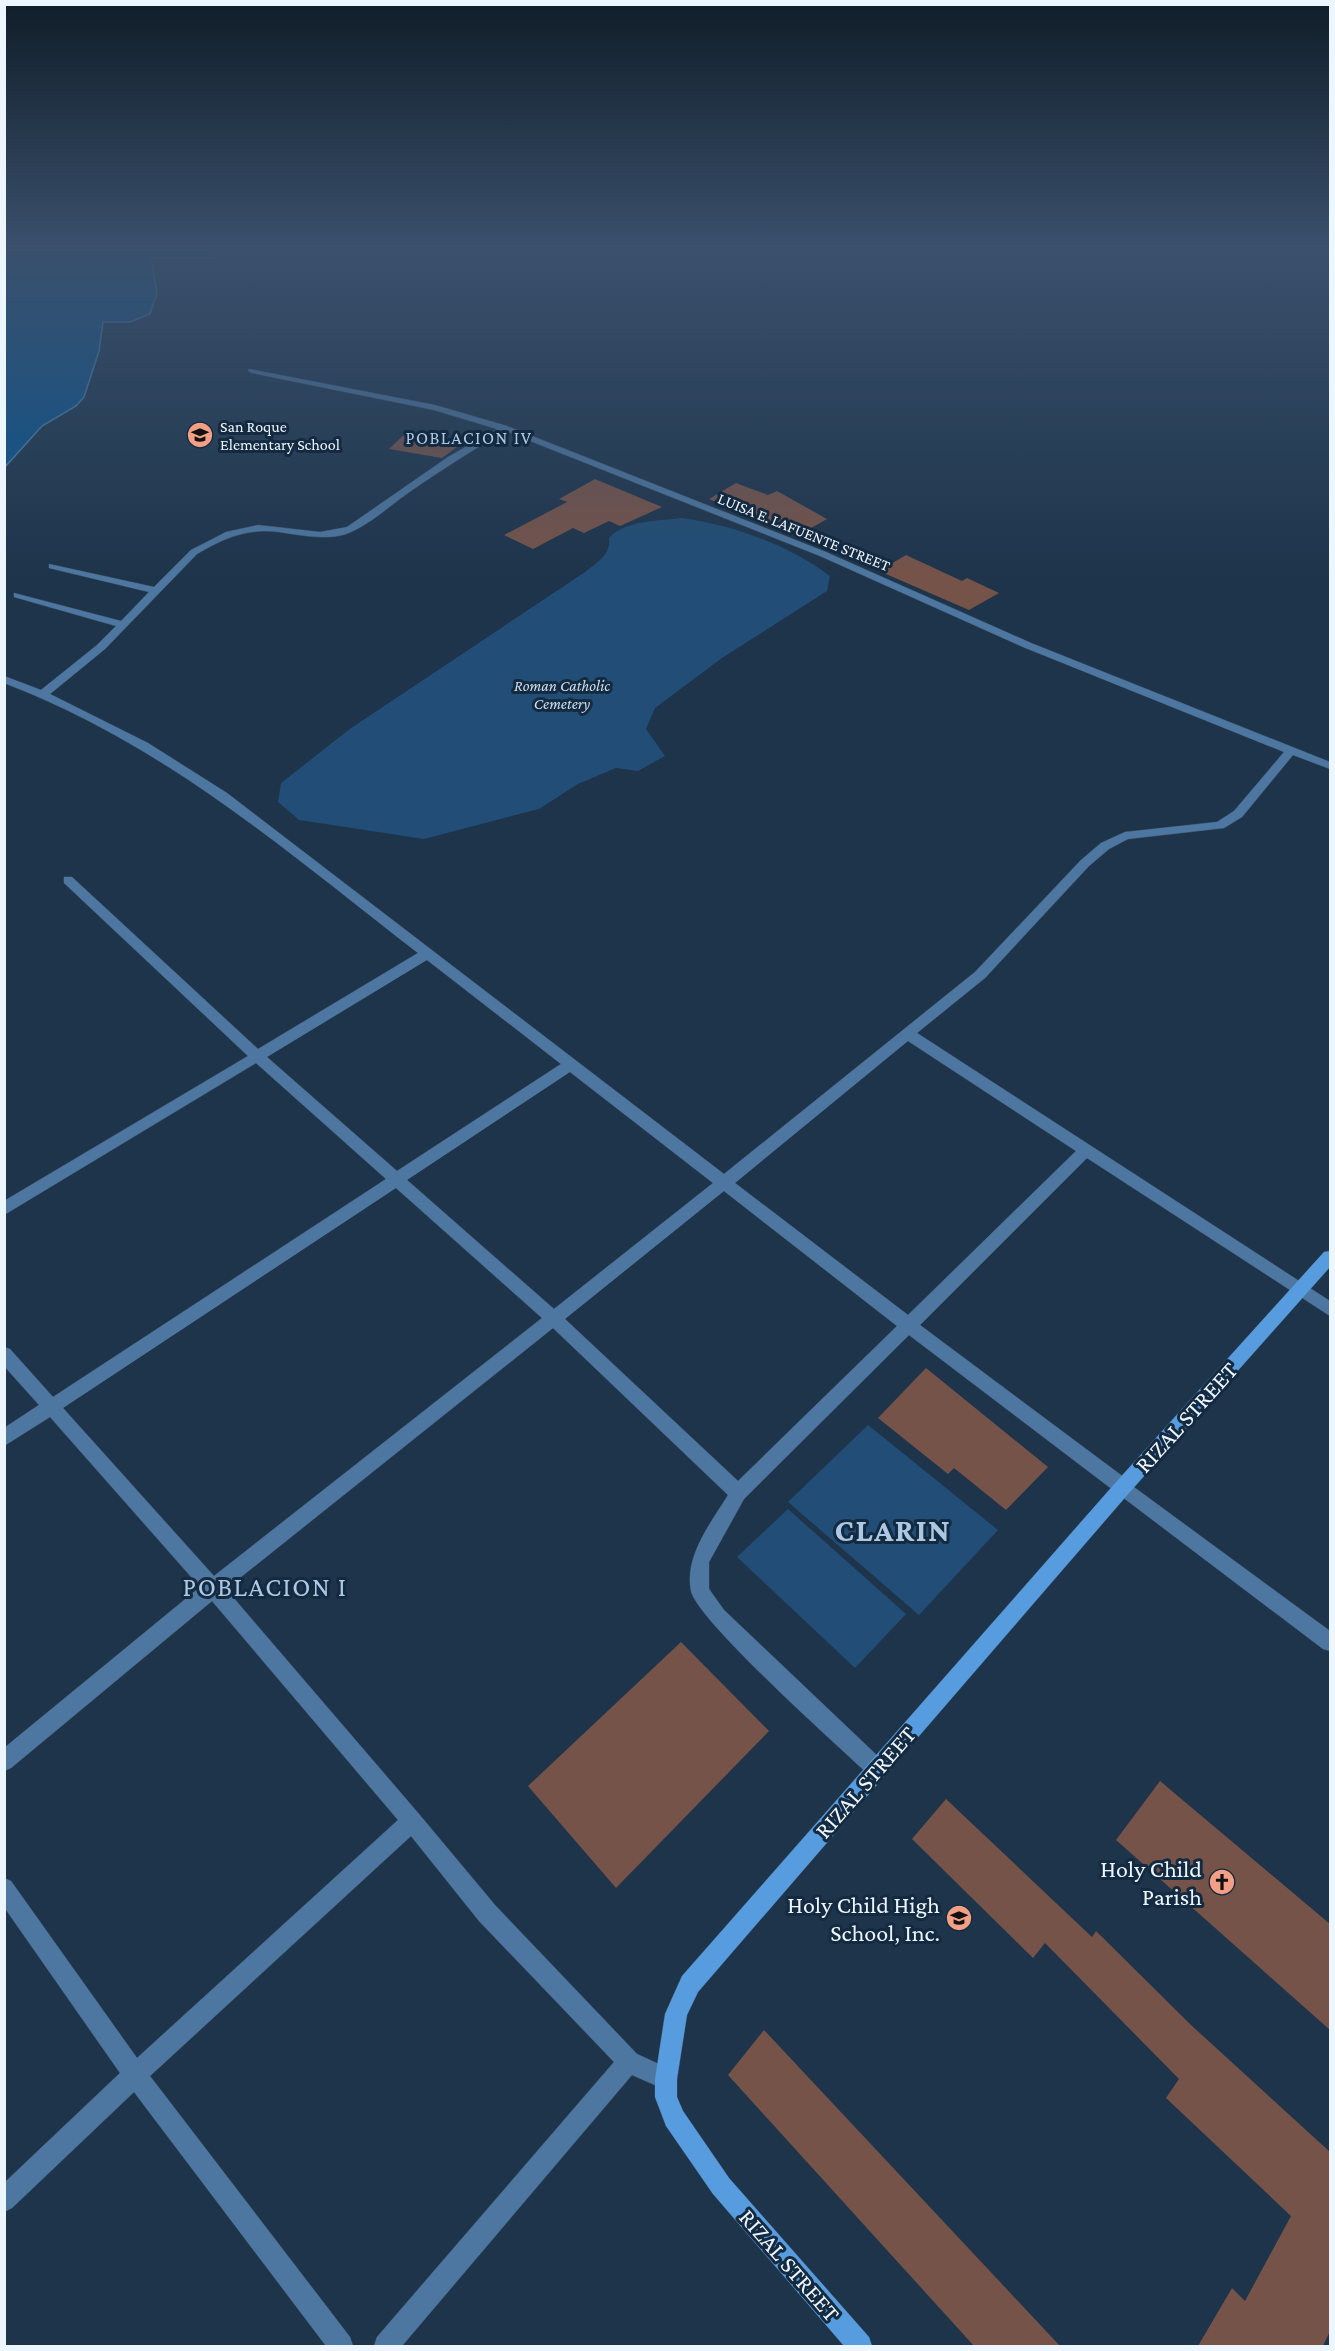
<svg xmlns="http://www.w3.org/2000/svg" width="1335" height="2351" font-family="'Crimson Pro',serif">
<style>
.green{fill:#214d76}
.water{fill:#07548f;stroke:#4c84b0;stroke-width:1.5}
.building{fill:#765349}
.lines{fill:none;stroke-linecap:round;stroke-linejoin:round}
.minor-casing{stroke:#3a4f64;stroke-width:1}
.tertiary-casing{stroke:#3a4f64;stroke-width:1}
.secondary-casing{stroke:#3a4f64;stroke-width:1}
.minor{fill:#4d77a0;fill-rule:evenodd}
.tertiary{fill:#4d77a0;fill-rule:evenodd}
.secondary{fill:#579cde;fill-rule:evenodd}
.labels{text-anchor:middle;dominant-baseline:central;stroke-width:6;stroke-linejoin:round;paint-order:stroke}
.far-poi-label{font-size:16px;fill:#edf5fe;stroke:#132a40;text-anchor:start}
.far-street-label{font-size:16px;fill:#edf5fe;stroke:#132a40}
.far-park-label{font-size:16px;font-style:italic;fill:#cddeef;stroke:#132a40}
.far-quarter-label{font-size:18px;letter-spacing:1.5px;fill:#adc8e4;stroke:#132a40}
.near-street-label{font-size:24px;fill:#edf5fe;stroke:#132a40}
.near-poi-label{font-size:24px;fill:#edf5fe;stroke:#132a40;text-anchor:end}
.near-quarter-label{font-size:27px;letter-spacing:1.5px;fill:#adc8e4;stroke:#132a40}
.near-district-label{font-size:32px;font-weight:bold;letter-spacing:1.5px;fill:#adc8e4;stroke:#132a40}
</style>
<rect width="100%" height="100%" fill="#1d344b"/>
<g class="green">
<path d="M682,518C736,526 786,544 830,576L827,591L722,658L655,708L646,729L665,756L638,771L616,768L578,784L539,809L424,839L299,820L278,802L281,783L351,728L585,572C597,562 611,555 609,538C625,520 660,521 682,518Z"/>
<path d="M868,1425L998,1530L919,1615L788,1502Z"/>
<path d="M788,1509L906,1614L855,1668L737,1557Z"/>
</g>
<path class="water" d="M5,249H231L204,258H151L157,293L150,314L130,322H103L99,351L84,397L76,406L42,426L5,467Z"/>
<g class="building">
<path d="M408,431L465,441L442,458L389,449Z"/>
<path d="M595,479L662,507L620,526L609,521L584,533L573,528L533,549L504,535L567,502L559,499Z"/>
<path d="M736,483L768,495L777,491L827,519L797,536L709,499Z"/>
<path d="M906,555L962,581L967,578L999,593L969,610L879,571Z"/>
<path d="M926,1368L1048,1467L1006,1510L954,1468L948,1474L878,1418Z"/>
<path d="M681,1642L769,1731L616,1888L528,1786Z"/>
<path d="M1160,1781L1330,1924V2030L1116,1840Z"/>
<path d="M946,1799L1092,1937L1096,1931L1191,2025L1330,2152V2331L1323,2346H1198L1232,2288L1245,2301L1291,2216L1166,2098L1179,2079L1045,1943L1033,1958L912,1839Z"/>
<path d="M764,2030L1060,2346H974L728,2075Z"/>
</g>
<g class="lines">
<g class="minor-casing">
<path id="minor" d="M249,369L435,405L507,426L826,552L1031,643L1330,762V769L1293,755L1242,817L1224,828L1128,839L1109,849L1089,866L985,978L917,1033L1330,1301V1316L1087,1158L920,1325L1129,1481L1132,1487L1129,1493L1123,1495L1117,1493L909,1335L744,1499L709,1562V1589L724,1610L883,1761L886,1768L883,1775L876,1778L869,1775C839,1747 697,1620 691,1591C684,1556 711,1523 728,1495L553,1328L226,1589L419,1814L495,1905L637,2054L674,2071L677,2079L674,2087L666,2090L632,2075L402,2346H374L377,2337L614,2062L479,1921L411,1836L150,2076L350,2337L353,2346H326L134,2092L12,2208L4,2212V2183L120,2073L4,1907V1878L11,1881L137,2058L398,1820L212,1601L11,1768L4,1771V1748L200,1587L50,1417L4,1446V1428L39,1405L4,1366V1347L10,1349L53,1397L386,1179L256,1063L4,1215V1201L248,1056L64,883V877H72L258,1049L418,953C285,850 164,744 4,683V676L41,690L97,645L116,626L14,597V593L121,621L149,592L49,568V564L154,587L191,550L226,532L258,525L320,532L347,527L448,457L497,429L434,410L252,373L248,371ZM505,431L820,556L1023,647L1284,752L1234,811L1217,822L1125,832L1101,843L1081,860L975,972L724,1174L227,793L148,743L50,694L105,649L197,554C224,538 248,528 279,532C300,535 321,540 343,535C366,528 388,507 408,493C440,471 471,451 505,431ZM427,960L561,1064L397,1171L267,1057ZM908,1041L1076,1151L908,1315L735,1183ZM570,1072L713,1183L554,1309L407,1180ZM396,1188L542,1318L214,1576L63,1408ZM724,1191L897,1326L738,1481L565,1319Z"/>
</g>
<g class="tertiary-casing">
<path id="tertiary" d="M1123,1479L1330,1631V1651L1323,1649L1117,1493L1114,1487L1117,1481Z"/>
</g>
<g class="secondary-casing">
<path id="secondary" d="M1330,1251V1267L1129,1493L698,1992L687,2015L677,2079V2097L683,2111L729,2178L869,2337L872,2346H844L713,2194L666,2126L655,2097V2079L665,2014L682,1976L1117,1481L1324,1252Z"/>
</g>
<use href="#minor" class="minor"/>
<use href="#tertiary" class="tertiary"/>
<use href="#secondary" class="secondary"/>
</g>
<linearGradient id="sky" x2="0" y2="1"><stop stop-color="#101d29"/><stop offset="0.43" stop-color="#3a506c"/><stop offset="1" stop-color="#3a506c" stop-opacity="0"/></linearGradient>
<rect width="1335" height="578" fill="url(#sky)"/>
<defs>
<g id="school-disc" transform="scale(1.35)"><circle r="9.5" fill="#f39f85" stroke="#132a40"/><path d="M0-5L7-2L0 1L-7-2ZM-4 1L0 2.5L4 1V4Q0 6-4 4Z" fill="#111"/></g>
<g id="church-disc" transform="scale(1.35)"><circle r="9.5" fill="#f39f85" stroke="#132a40"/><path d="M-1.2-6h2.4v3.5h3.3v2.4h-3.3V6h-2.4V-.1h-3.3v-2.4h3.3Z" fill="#111"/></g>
</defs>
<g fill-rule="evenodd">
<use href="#school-disc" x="200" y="435"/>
<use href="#church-disc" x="1222" y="1882"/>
<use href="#school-disc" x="959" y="1918"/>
</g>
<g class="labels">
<g class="far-poi-label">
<text x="220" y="426">San Roque<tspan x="220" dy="18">Elementary School</tspan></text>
</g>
<g class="far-street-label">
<text transform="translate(804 532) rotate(22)">LUISA E. LAFUENTE STREET</text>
</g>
<g class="far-park-label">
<text x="562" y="685">Roman Catholic<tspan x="562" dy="18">Cemetery</tspan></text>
</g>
<g class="far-quarter-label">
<text x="469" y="438">POBLACION IV</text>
</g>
<g class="near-street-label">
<text transform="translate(1186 1417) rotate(-48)">RIZAL STREET</text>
<text transform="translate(865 1782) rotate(-49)">RIZAL STREET</text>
<text transform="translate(790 2265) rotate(49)">RIZAL STREET</text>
</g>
<g class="near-poi-label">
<text x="1202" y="1868">Holy Child<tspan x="1202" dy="28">Parish</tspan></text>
<text x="940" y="1904">Holy Child High<tspan x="940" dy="28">School, Inc.</tspan></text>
</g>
<g class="near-quarter-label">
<text x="265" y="1587">POBLACION I</text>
</g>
<g class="near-district-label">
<text x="893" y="1530">CLARIN</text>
</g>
</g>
<rect width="1335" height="2351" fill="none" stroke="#edf5fe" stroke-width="12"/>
</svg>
